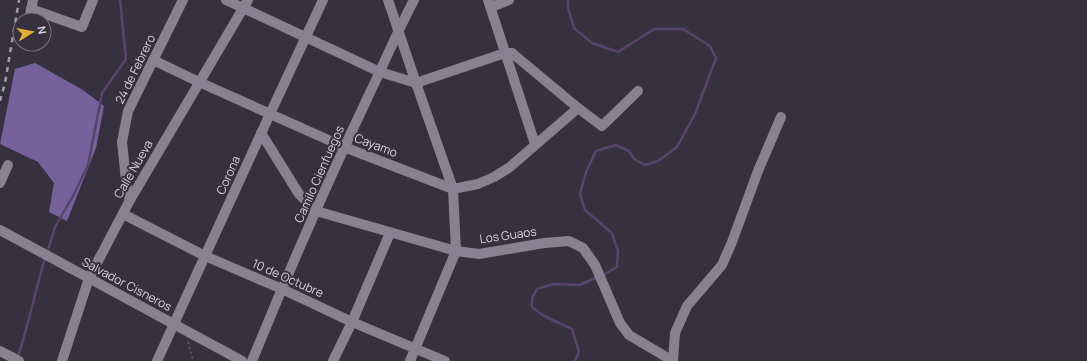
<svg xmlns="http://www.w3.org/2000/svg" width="1087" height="361" font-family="Manrope,sans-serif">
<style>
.forest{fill:#77619c}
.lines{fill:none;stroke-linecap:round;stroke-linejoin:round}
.stream{stroke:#57446b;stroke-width:2.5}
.path{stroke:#686370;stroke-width:1.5;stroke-dasharray:2 3;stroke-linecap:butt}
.minor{stroke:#878192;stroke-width:10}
.rail{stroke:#a19da8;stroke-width:2.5;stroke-dasharray:5 5;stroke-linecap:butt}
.labels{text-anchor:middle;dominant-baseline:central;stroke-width:4;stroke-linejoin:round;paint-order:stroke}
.street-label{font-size:12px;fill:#d6d3dc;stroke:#36313f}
</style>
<rect width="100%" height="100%" fill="#36313f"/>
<path class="forest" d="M35,63L83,90L104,106L96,148L67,221L49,212L54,183L38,162L0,144L15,69Z"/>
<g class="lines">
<g class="stream">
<path d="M568,0V8L574,28L592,43L618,52L654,29H683L710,46L716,58L695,114L677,147L658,161L645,165L634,159L629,151L616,145L596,151L586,172L580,194L585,210L612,233L618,251L617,267L605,274"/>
<path d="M47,253L55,227L74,194L88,165L102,93L126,59L120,0"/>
<path d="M18,356C29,324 35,291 45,258"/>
<path d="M575,361L579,352L572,329L544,316L532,307V298L537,289L553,284L580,285L595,278"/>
</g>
<path class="path" d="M188,342L193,361"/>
<g class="minor">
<path d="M226,0L380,72L416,83L505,53H512L578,108L602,126L638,91"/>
<path d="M388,0L416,83L453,189L456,251L410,361"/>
<path d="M488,0L535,144"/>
<path d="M491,7L509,0"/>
<path d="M31,9L82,27L93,0"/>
<path d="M29,20L33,0"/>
<path d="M153,60L199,82L344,147L453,189L478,184L494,177L510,167L578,108"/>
<path d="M261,133L299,194L316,211L456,251L479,254L544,243L569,241L583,248L595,265L620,323L629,335L673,361"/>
<path d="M0,183L8,165"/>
<path d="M130,200L127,190L122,142L128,111L183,0"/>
<path d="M123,214L205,256L282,289L352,322L445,361"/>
<path d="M0,230L242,361"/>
<path d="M0,351L19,361"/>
<path d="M62,361L89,278L130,200L248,0"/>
<path d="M157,361L270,114L323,0"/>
<path d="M252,361C288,273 326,185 367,99C383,66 397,32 414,0"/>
<path d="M333,361L352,322L390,233"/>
<path d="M673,361L675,333L687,306L722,265L732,242L758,171L781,117"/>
</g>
<path class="rail" d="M0,101L5,83L19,0"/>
</g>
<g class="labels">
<g class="street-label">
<text transform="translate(135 69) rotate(-64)">24 de Febrero</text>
<text transform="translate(376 145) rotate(21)">Cayamo</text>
<text transform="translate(133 169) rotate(-60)">Calle Nueva</text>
<text transform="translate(319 174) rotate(-66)">Camilo Cienfuegos</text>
<text transform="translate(228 175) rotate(-66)">Corona</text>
<text transform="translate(508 235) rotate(-8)">Los Guaos</text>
<text transform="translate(288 278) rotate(24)">10 de Octubre</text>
<text transform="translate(127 284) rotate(28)">Salvador Cisneros</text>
</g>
</g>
<g transform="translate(32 32) rotate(79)"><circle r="19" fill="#36313f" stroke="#76727e"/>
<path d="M0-3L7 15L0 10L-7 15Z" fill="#e2af34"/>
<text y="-6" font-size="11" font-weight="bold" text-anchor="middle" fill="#d6d3dc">N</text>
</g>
</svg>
